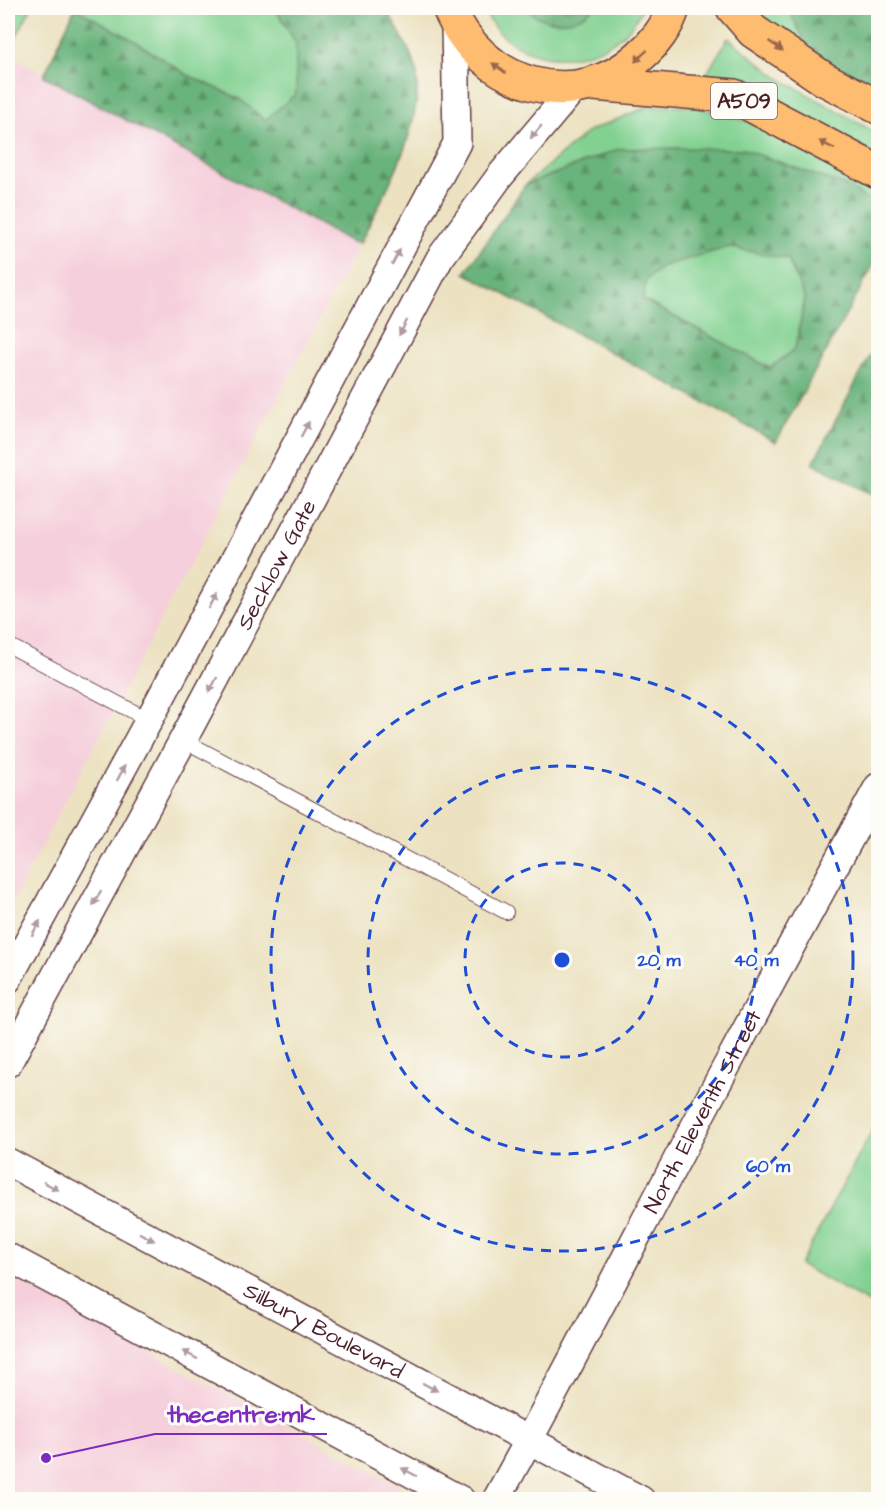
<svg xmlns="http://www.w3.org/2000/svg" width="886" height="1507" font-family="'Architects Daughter',sans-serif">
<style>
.built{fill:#f5cfdb}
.green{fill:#82d191;stroke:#66785e;stroke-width:1.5}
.forest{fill:url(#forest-firs);stroke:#5a6953;stroke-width:1.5;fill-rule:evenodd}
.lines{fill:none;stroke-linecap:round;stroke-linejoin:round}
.service-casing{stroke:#623c42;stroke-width:16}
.minor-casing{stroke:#623c42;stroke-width:30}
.primary-casing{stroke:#623c42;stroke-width:36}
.service{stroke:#fff;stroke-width:14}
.minor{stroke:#fff;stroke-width:27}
.primary{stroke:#fdbc70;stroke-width:33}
.oneway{fill:#9b664a}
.oneway2{fill:#ae9aa0}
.ring{fill:none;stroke:#1d4ed8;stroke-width:3;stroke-dasharray:10 8}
.labels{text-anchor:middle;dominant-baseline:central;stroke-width:6;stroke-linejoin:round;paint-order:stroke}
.shield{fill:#fdfcf7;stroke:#806168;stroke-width:1.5}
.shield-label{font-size:21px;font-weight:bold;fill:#4a1f2b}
.street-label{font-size:22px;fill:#4a1f2b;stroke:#fdfcf7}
.centre{fill:#1d4ed8;stroke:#fdfcf7;stroke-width:3}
.ring-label{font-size:18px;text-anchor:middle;font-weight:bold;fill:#1d4ed8;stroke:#fdfcf7;stroke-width:6;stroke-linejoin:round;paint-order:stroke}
.leader{fill:none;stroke:#7b2cbf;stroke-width:2}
.callout-dot{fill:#7b2cbf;stroke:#fdfcf7;stroke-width:2}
.callout-label{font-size:24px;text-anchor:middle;font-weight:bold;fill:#7b2cbf;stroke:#fdfcf7;stroke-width:6;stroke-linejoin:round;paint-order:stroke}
</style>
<defs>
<pattern id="forest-firs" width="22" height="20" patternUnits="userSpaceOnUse" patternTransform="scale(1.5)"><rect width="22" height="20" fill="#69b37b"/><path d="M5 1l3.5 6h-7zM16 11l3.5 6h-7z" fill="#589165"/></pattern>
</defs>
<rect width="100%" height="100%" fill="#fdfcf7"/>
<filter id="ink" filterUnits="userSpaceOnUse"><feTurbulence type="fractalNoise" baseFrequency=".0167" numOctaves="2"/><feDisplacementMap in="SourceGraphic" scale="12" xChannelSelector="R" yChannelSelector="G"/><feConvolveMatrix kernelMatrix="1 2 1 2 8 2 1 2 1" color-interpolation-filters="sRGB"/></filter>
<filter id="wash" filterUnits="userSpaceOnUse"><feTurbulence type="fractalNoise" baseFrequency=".008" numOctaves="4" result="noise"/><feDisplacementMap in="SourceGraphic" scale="24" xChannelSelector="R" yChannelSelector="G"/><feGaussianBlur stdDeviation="1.35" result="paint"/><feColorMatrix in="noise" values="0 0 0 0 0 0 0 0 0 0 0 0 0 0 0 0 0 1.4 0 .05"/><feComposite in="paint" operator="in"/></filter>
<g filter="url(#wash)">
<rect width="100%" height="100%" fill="#ece2c1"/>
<g class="built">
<path d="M8,54L161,137L358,246L8,910Z"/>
<path d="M8,1276L423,1499H8Z"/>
</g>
<g class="green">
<path d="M8,8H31L8,53Z"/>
<path d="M75,8H385C393,20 416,60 417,74C421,134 385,191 360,243L352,242L44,76Z"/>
<path d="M482,8H643C638,15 634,25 627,31C592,65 533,67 498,31C491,24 487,15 482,8Z"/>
<path d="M733,8H788L824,79Z"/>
<path d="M728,38L779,78L878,134V156L704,78Z"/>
<path d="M695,106L765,127L878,189V207L848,187L743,149H619L525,185L589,131L647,107Z"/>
<path d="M729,247L788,259L805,299L795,349L770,368L643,300L645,280L663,266Z"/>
<path d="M878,1120V1308L800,1265Z"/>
</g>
<g class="forest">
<path d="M75,8L133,40L186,74L238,98L265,120L296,94V43L275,8H385C393,20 416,60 417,74C421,134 385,191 360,243L352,242L44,76Z"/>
<path d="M526,8H593C576,25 543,27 526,8Z"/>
<path d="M788,8H878V104L824,79Z"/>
<path d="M677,148L743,149L848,187L878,207V252L874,264L776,442L465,273L525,185L619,149ZM728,247L788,259L805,299L795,349L770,368L643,300L646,280L663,266Z"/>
<path d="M878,341V498L813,463Z"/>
</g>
</g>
<g filter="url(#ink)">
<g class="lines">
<g class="service-casing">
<g id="service">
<path d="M8,645L149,720"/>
<path d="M183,740L506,912"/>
</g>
</g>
<g class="minor-casing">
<g id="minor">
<path d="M8,979L149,720L457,143L455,22"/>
<path id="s1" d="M8,1063L183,740L440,258L500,176L574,88"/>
<path id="s2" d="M8,1162L641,1500"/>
<path d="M8,1257L461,1500"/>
<path id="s3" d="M496,1500C577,1354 652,1205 731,1058C779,967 829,877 878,787"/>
</g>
</g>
<g class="primary-casing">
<g id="primary">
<path d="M449,8C481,86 576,116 640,56C654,44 668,26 673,8"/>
<path d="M733,8L753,31L824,79L878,107"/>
<path d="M594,84L734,96L878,172"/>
</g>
</g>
<use href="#service" class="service"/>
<use href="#minor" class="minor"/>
<use href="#primary" class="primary"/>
</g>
<defs><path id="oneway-solid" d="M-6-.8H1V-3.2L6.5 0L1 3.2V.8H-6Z" transform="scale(1.5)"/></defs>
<g class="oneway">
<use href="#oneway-solid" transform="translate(776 46) rotate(34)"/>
<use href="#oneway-solid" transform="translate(641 56) rotate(137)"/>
<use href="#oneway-solid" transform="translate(499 68) rotate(-144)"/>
<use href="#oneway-solid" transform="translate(827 145) rotate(-153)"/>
</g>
<g class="oneway2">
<use href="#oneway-solid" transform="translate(536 132) rotate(130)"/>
<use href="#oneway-solid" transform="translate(396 257) rotate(-62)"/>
<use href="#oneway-solid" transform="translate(403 328) rotate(118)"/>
<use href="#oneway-solid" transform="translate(305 429) rotate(-62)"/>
<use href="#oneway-solid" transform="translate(213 601) rotate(-62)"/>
<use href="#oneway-solid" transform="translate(213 685) rotate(118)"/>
<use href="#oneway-solid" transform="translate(121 773) rotate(-62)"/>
<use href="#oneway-solid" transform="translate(97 898) rotate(118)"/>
<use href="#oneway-solid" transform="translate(36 928) rotate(-61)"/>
<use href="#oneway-solid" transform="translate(51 1186) rotate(28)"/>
<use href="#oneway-solid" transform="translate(147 1237) rotate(28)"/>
<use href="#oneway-solid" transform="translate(190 1355) rotate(-152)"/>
<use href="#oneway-solid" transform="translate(430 1387) rotate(28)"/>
<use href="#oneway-solid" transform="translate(409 1472) rotate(-152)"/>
</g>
</g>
<g class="ring">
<circle cx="562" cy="960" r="97"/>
<circle cx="562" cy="960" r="194"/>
<circle cx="562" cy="960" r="291"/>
</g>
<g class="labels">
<rect class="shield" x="711" y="83" width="66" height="36" rx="4.5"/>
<g class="shield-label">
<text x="744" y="101">A509</text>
</g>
<g class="street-label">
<text stroke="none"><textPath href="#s1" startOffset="566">Secklow Gate</textPath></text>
<text stroke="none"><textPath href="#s3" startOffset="440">North Eleventh Street</textPath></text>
<text stroke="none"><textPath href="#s2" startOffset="358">Silbury Boulevard</textPath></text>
</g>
</g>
<circle cx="562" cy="960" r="9" class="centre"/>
<g class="ring-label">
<text x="659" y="966">20 m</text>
<text x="756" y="966">40 m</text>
<text x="768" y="1172">60 m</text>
</g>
<path class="leader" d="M46 1458L155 1434H327"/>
<circle class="callout-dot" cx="46" cy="1458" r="6"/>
<g class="callout-label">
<text x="241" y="1422">thecentre:mk</text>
</g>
<rect width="886" height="1507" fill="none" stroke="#fdfcf7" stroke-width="30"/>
</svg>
